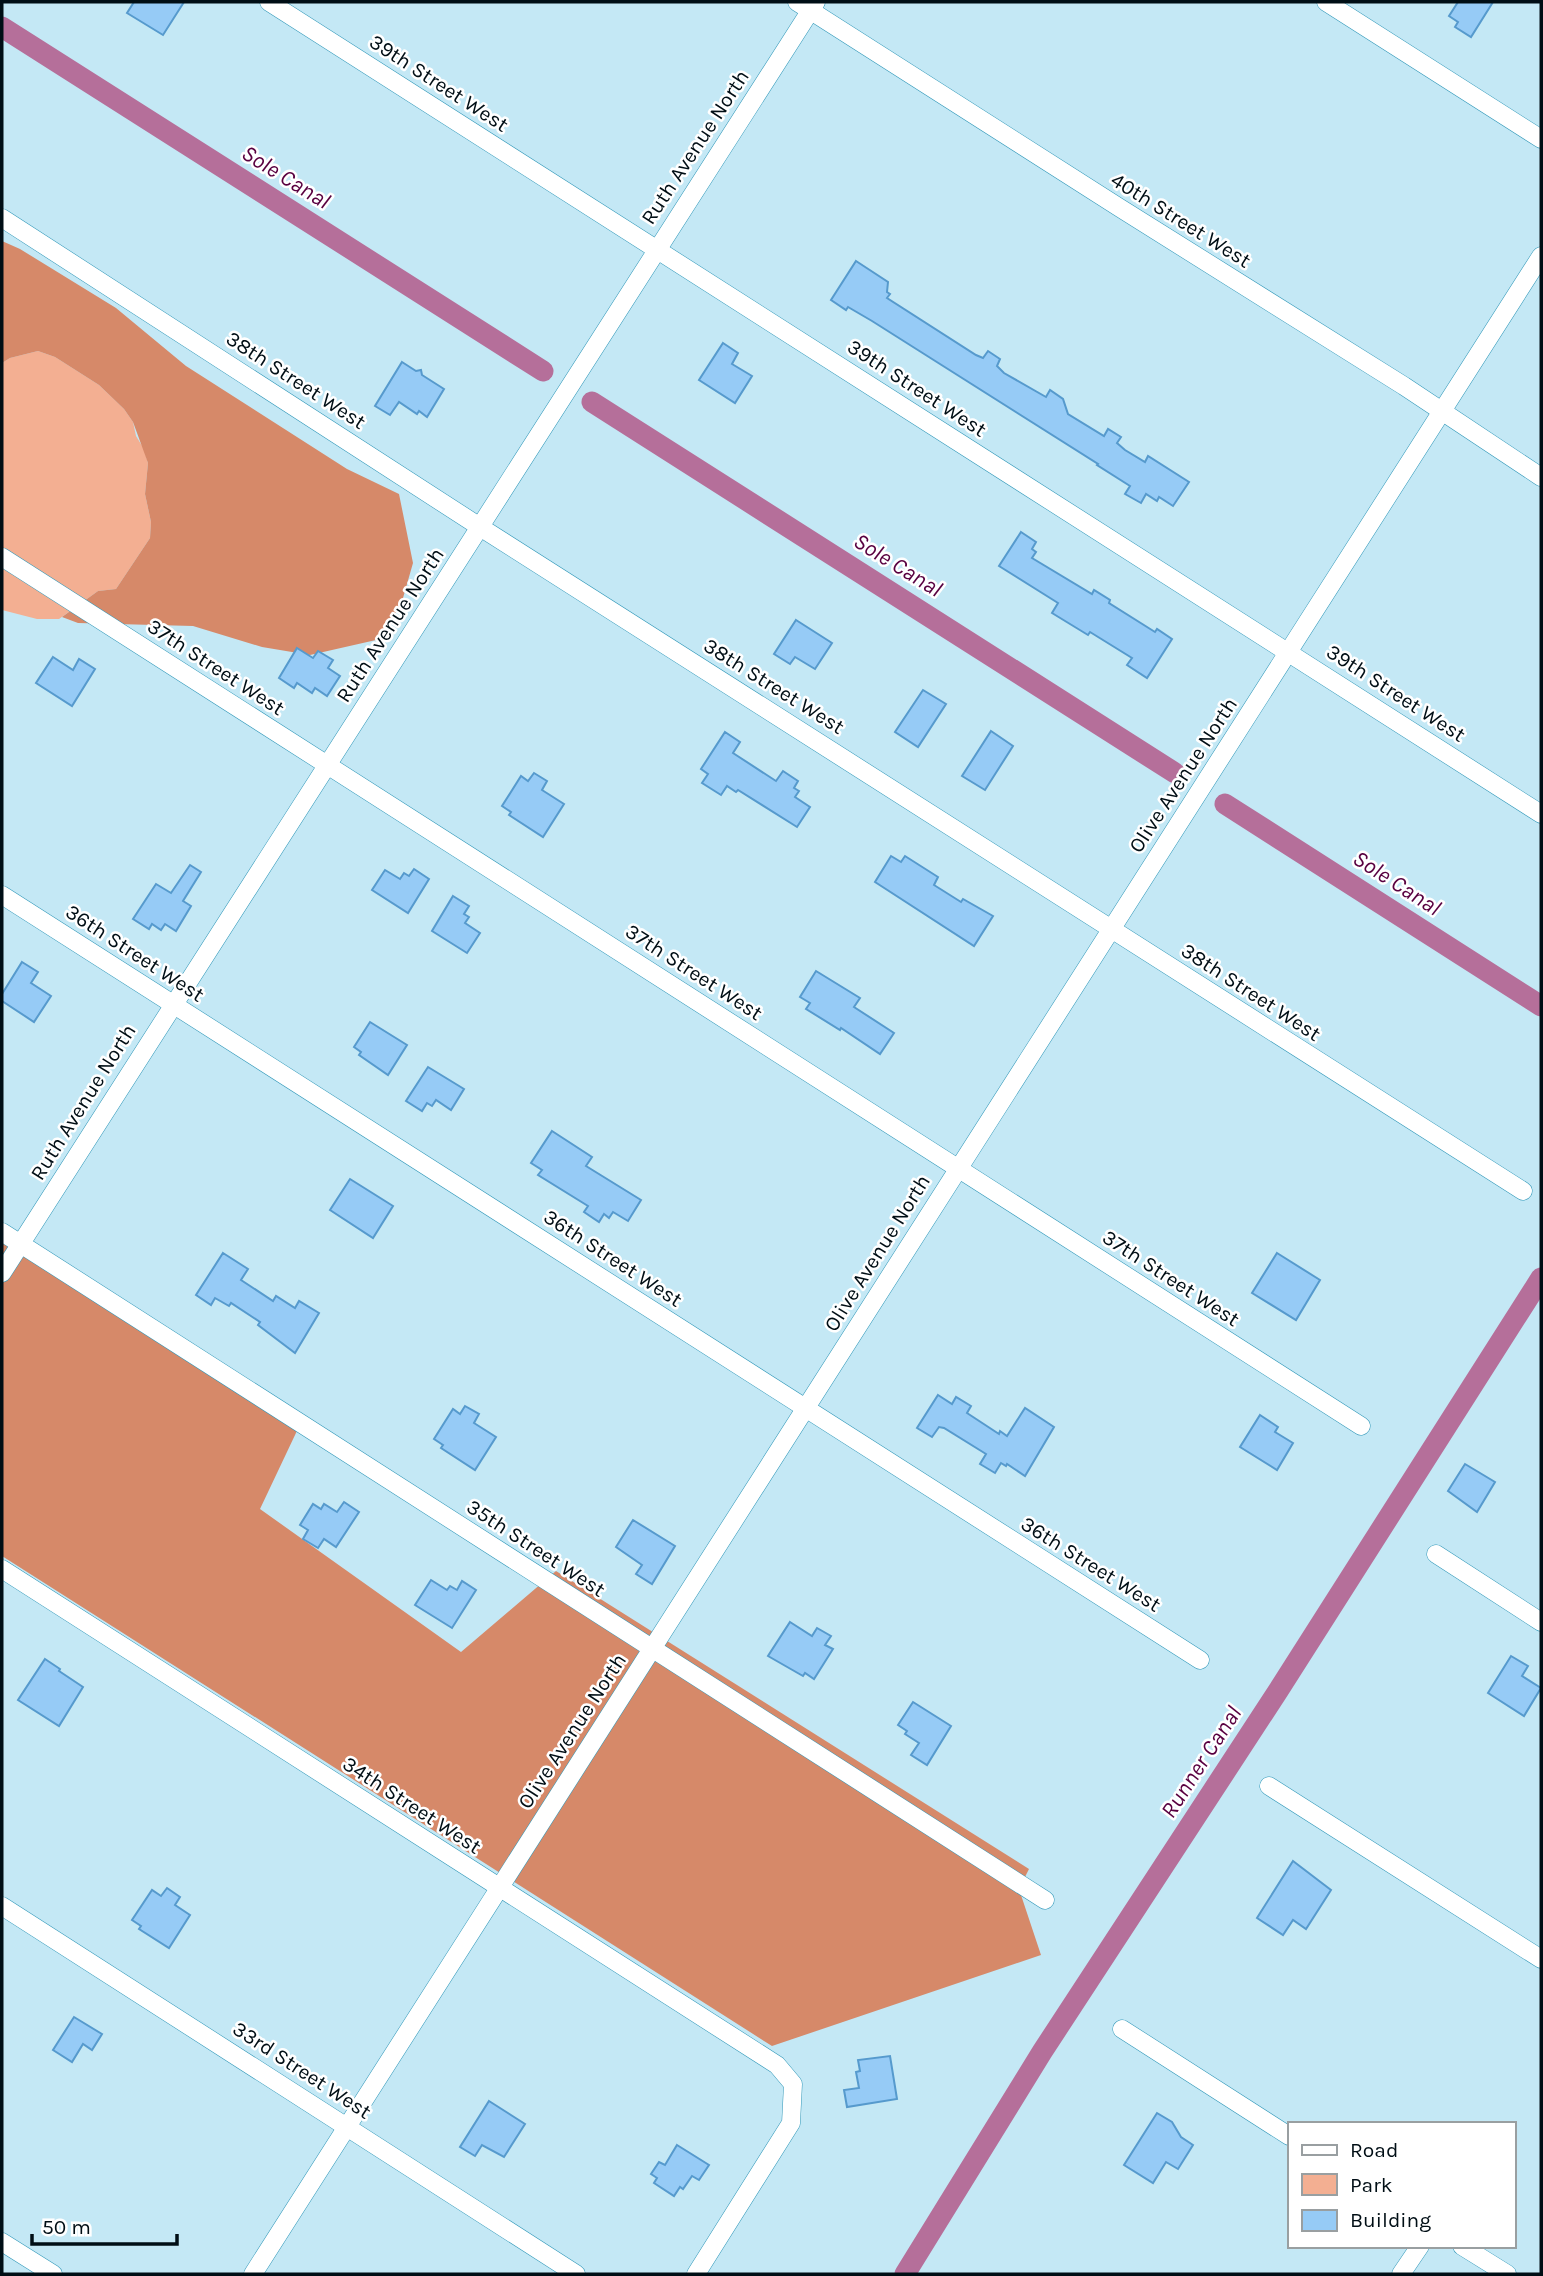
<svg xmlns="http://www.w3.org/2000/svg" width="1543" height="2276" font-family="Karla,sans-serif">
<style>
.green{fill:#f3af92}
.forest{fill:#d68969}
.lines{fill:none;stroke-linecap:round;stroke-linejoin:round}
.canal{stroke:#b56f9a;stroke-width:21}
.building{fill:#96cbf6;stroke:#569acd;stroke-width:2}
.minor-casing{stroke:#3198b9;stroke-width:19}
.minor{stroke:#fff;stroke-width:18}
.labels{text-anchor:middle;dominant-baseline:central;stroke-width:5;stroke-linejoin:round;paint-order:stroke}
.street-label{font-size:21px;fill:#000e15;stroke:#fff}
.water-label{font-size:23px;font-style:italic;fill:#580040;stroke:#fff}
</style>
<rect width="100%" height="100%" fill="#c4e8f5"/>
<path class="green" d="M38,351L55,357L99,385L124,409L133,422L136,436L144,449L148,463L145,494L151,522L150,538L116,589L98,591L59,619H37L2,610V363L10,358Z"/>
<g class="forest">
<path d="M2,241L20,249L116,308L186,366L347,469L399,494L413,563L401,605L376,640L310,655L262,647L193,626L78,623L62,617L98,591L116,589L150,538L151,522L145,494L148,463L133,422L124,409L99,385L55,357L38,351L10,358L2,363Z"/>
<path d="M2,1229L304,1416L260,1509L461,1652L556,1571L1029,1869L1019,1889L1041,1955L772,2046L2,1556Z"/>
</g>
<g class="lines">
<g class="canal">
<path d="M2,27L543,371"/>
<path d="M592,402L1175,773"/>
<path d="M1225,804L1541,1006"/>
<path d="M905,2274L1042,2052L1278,1691L1541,1278"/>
</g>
</g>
<g class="building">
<path d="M134,2H184L163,35L127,13Z"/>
<path d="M1458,2H1493L1471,37L1455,27L1458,22L1449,16Z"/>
<path d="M856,261L888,282L887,292L890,294L887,298L976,355L983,358L988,351L1000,359L997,366L1004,373L1046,397L1050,390L1063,399L1068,414L1104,436L1108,429L1121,437L1117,443L1125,450L1145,462L1148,456L1189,482L1173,506L1159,497L1157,501L1146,494L1141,503L1125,494L1130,486L1097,465L1098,464L872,321L848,307L846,310L831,300Z"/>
<path d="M723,343L738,353L732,364L752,376L735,403L699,380Z"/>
<path d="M402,362L416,371L421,370L422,375L444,389L427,417L419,411L417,414L399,402L390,415L375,406Z"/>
<path d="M1021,532L1036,542L1032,549L1036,552L1032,558L1092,594L1094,590L1110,600L1109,603L1155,632L1157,629L1172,639L1147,678L1127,665L1132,658L1090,632L1088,635L1052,613L1058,603L999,566Z"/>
<path d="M796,620L832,643L815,669L795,657L790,664L774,654Z"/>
<path d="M297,648L313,658L318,651L333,660L328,668L340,676L327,696L315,688L312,693L297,683L294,688L279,678Z"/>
<path d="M53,657L73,670L79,659L95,669L72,706L36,683Z"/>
<path d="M923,690L946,704L918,747L895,732Z"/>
<path d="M991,731L1013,746L985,790L962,776Z"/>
<path d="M725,732L740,742L733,753L776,781L783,771L798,781L794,788L799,791L795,797L810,807L797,827L738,790L736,792L727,786L721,795L702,783L708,774L701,769Z"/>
<path d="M534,773L547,781L542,790L564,804L543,837L509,815L511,812L502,806L521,776L528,781Z"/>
<path d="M891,856L901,862L905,856L938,877L934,885L961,902L963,899L993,916L974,946L875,882Z"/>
<path d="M190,865L201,872L183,901L191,906L176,931L165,924L161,930L152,924L149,929L133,919L156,884L171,893Z"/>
<path d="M414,869L429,879L408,913L372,890L385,870L400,879L404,873L409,876Z"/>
<path d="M453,896L469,906L464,914L469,917L465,923L480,933L467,953L432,931Z"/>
<path d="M22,962L38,972L31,983L51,996L34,1022L2,1001V994Z"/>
<path d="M816,971L860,998L854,1007L894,1033L880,1054L841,1028L840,1030L806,1009L810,1003L800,997Z"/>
<path d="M370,1022L407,1045L388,1075L359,1055L361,1052L354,1047Z"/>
<path d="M428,1067L464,1089L451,1110L436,1100L432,1106L427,1103L422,1111L406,1101Z"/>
<path d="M552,1131L592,1157L586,1166L641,1200L628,1221L613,1212L609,1218L604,1214L599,1222L584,1212L588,1206L538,1175L542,1170L531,1163Z"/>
<path d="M350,1179L393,1206L373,1238L330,1210Z"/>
<path d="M223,1253L248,1269L241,1280L273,1301L276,1296L295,1308L299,1301L319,1313L295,1353L258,1325L260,1322L231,1303L229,1306L215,1298L211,1305L196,1295Z"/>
<path d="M1277,1253L1320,1280L1296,1320L1252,1293Z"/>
<path d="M938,1395L952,1404L956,1397L971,1406L967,1413L999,1434L1000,1431L1007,1436L1025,1408L1054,1427L1025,1476L1007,1464L1006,1466L1001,1463L995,1473L980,1464L986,1454L944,1428L939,1427L932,1437L917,1428Z"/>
<path d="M465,1406L479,1414L474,1423L496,1437L475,1470L441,1448L443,1445L434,1439L453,1409L460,1414Z"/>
<path d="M1260,1415L1278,1427L1275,1432L1293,1443L1277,1470L1240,1447Z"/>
<path d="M1465,1464L1495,1482L1477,1512L1448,1491Z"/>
<path d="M344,1502L359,1512L336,1547L324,1539L318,1548L303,1539L308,1530L300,1525L313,1504L321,1509L324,1504L337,1512Z"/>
<path d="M633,1520L675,1546L652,1584L636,1574L642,1565L616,1547Z"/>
<path d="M431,1580L447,1590L450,1586L457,1590L462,1581L476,1590L452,1628L415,1605Z"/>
<path d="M790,1622L812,1636L817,1628L831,1636L825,1645L833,1649L814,1679L805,1673L803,1676L768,1656Z"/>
<path d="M1511,1656L1528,1666L1522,1676L1541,1688L1524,1716L1488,1693Z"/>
<path d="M45,1659L60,1669L59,1671L83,1687L59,1726L18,1700Z"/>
<path d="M913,1702L951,1726L927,1765L911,1755L919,1743L905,1734L907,1731L898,1725Z"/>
<path d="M1293,1861L1331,1890L1306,1929L1293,1920L1283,1935L1257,1918Z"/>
<path d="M167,1888L180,1897L175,1905L190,1915L169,1948L139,1929L141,1926L132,1920L152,1890L161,1896Z"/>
<path d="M74,2017L102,2034L92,2050L83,2044L72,2062L53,2050Z"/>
<path d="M890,2056L897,2099L847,2107L844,2090L859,2088L856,2072L860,2071L858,2060Z"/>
<path d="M489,2101L525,2124L504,2157L482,2145L475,2156L460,2147Z"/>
<path d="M1157,2113L1172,2122L1181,2137L1193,2145L1178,2169L1166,2162L1153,2183L1124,2165Z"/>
<path d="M677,2145L709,2165L699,2180L692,2176L683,2189L680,2187L674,2196L654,2183L657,2178L651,2174L659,2162L665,2165Z"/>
</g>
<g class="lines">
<g class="minor-casing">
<g id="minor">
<path d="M269,2L1541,814"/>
<path d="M797,2L1120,208L1404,386L1541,477"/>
<path d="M1326,2L1541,139"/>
<path d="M2,218L480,527L1523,1191"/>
<path d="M2,557L1361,1426"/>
<path d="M2,895L1200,1660"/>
<path d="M2,1232L1045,1900"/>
<path d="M2,1273L816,2"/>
<path d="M1436,1554L1541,1622"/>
<path d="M2,1569L777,2065L793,2084L791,2123L696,2274"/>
<path d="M1269,1786L1541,1959"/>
<path d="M2,1906L576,2274"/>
<path d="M1122,2029L1289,2136"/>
<path d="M2,2242L53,2274"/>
<path d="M1462,2246L1507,2274"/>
<path d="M253,2274L1541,256"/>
<path d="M1401,2274L1420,2246"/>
</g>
</g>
<use href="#minor" class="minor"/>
</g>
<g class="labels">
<g class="street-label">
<text transform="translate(439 83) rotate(33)">39th Street West</text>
<text transform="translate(695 147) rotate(-57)">Ruth Avenue North</text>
<text transform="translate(1181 220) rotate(32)">40th Street West</text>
<text transform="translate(296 380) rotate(33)">38th Street West</text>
<text transform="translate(917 388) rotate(33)">39th Street West</text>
<text transform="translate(390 625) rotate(-57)">Ruth Avenue North</text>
<text transform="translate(216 667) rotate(33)">37th Street West</text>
<text transform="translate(774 686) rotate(32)">38th Street West</text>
<text transform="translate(1396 693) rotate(33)">39th Street West</text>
<text transform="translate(1183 775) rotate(-57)">Olive Avenue North</text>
<text transform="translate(135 953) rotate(33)">36th Street West</text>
<text transform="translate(694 972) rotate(33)">37th Street West</text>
<text transform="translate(1251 992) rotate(33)">38th Street West</text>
<text transform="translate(83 1102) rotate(-58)">Ruth Avenue North</text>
<text transform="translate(877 1253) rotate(-58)">Olive Avenue North</text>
<text transform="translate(613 1258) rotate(33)">36th Street West</text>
<text transform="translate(1171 1278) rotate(33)">37th Street West</text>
<text transform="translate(536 1548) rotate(33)">35th Street West</text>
<text transform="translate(1091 1564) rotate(32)">36th Street West</text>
<text transform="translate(572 1731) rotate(-57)">Olive Avenue North</text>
<text transform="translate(412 1805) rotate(33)">34th Street West</text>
<text transform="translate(302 2070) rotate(33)">33rd Street West</text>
</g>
<g class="water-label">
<text transform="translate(286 177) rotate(32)">Sole Canal</text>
<text transform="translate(898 565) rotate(32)">Sole Canal</text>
<text transform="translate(1397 883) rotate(33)">Sole Canal</text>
<text transform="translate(1201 1762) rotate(-57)">Runner Canal</text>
</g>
</g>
<rect width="1543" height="2276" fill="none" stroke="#000e15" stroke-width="7"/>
<rect x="1288" y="2122" width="228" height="126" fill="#ffffff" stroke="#999fa1" stroke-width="2"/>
<rect x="1302" y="2145" width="35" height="10" fill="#ffffff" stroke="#999fa1" stroke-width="2"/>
<text x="1350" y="2157" font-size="21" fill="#000e15">Road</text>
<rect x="1302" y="2174" width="35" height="21" fill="#f3af92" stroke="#999fa1" stroke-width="2"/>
<text x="1350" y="2192" font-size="21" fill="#000e15">Park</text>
<rect x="1302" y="2210" width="35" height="21" fill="#96cbf6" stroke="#999fa1" stroke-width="2"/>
<text x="1350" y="2227" font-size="21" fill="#000e15">Building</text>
<path d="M32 2234v10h145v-10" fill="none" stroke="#000e15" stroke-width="3.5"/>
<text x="42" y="2234" font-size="21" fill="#000e15" stroke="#ffffff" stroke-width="5" paint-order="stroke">50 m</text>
</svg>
